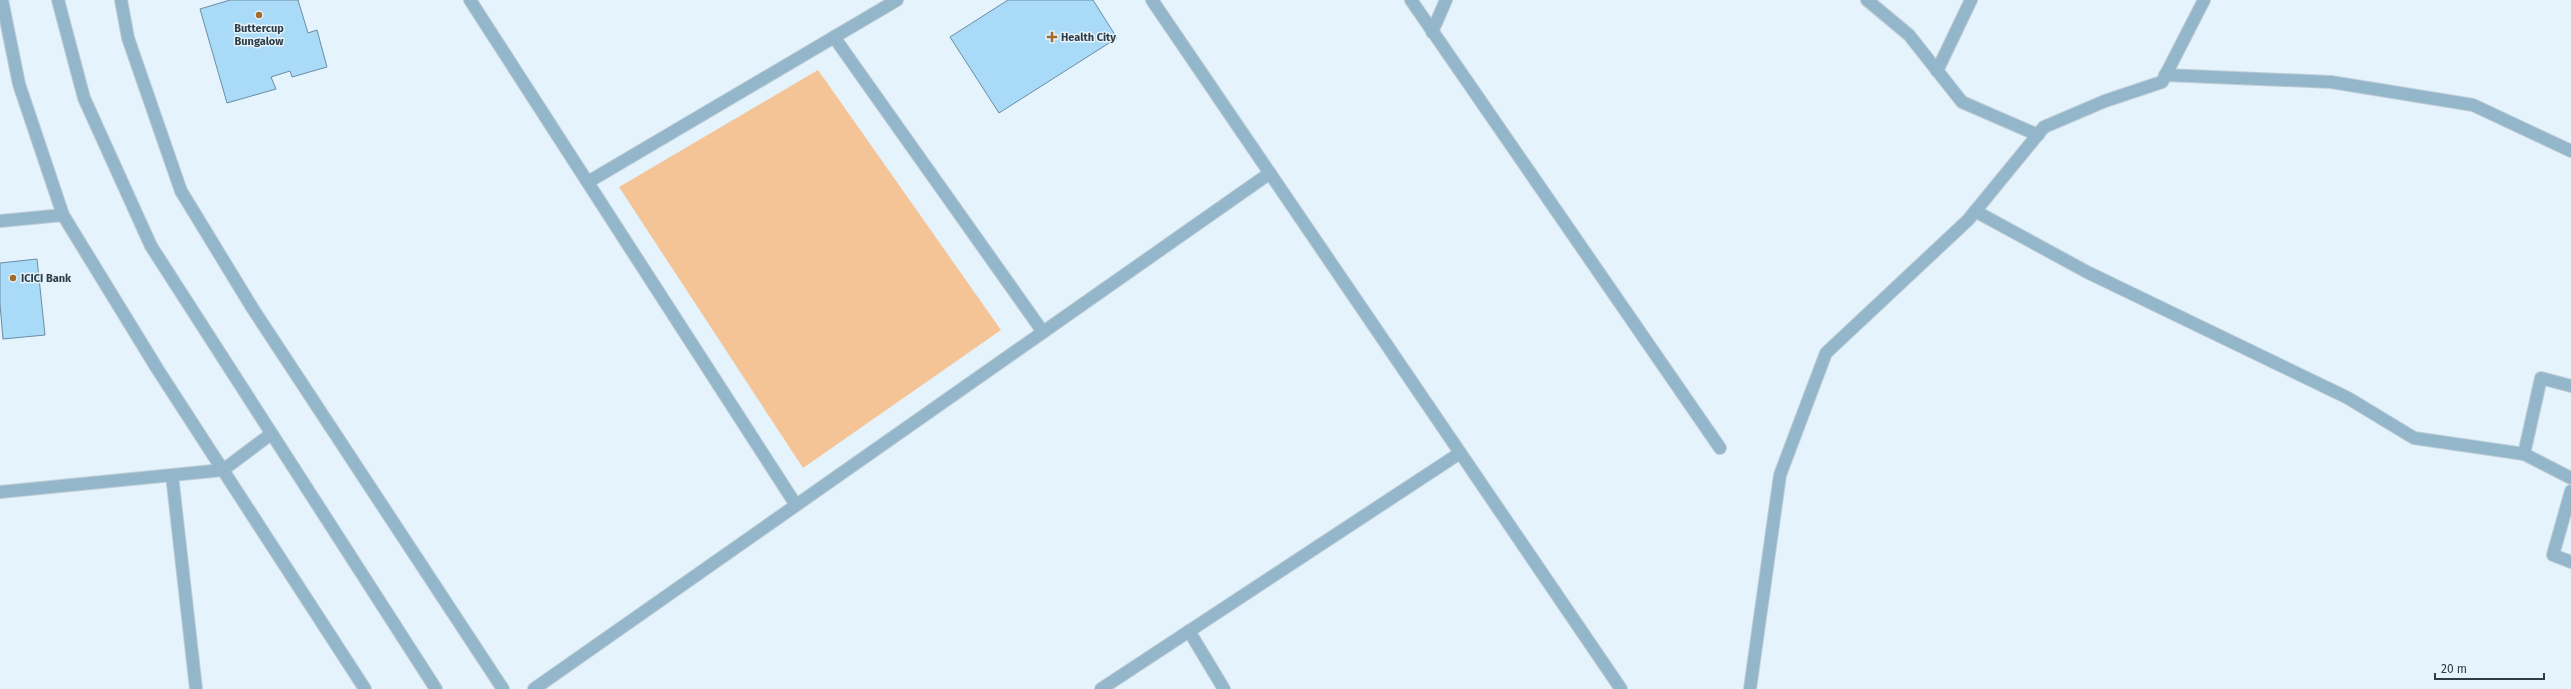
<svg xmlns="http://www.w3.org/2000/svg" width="2571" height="689" font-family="'Fira Sans',sans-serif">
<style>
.green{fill:#f4c496}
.building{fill:#a9daf7;stroke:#6b8da1}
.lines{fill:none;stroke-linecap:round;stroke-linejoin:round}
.minor-casing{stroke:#c0ced7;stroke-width:14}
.minor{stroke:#93b6ca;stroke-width:12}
.poi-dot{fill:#a36a28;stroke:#e4f3fc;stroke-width:1.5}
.labels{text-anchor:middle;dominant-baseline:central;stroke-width:3;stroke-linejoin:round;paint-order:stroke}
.poi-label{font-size:11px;font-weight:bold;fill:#2e3c45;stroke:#e4f3fc;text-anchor:start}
</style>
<rect width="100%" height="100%" fill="#e4f3fc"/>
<path class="green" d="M818,70L1001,330L803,468L619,187Z"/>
<g class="building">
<path d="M230,0H298L308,33L317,30L327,67L292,77L290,71L271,77L276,89L227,103L200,9Z"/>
<path d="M1008,0H1093L1117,38L999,113L950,37Z"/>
<path d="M37,259L45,335L3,339L0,304V263Z"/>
</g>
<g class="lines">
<g class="minor-casing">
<g id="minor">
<path d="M2,0L19,84L63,215L158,370L365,689"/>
<path d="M58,0L84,98L151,246L436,689"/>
<path d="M121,0L128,38L181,191L253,309L503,689"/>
<path d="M470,0L796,505"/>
<path d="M1152,0L1621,689"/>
<path d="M1411,0L1720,448"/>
<path d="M1867,0L1909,35L1962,102L2038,135"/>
<path d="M1432,32L1446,0"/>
<path d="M834,37L1043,332"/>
<path d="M1937,71L1971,0"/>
<path d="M2165,75L2331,82L2473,105L2571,151"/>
<path d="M588,182L897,0"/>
<path d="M1975,211L2087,272L2348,398L2414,438L2524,454L2541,378L2571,386"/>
<path d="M0,221L63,215"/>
<path d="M2524,454L2571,478"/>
<path d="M172,475L196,689"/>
<path d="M2571,491L2553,555L2571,562"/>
<path d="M0,492L223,470L271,434"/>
<path d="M1189,631L1224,689"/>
<path d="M534,689L1270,173"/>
<path d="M1101,689L1460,453"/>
<path d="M1750,689L1780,475L1826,353L1968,220L2044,127L2105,101L2162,82L2204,0"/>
</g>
</g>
<use href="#minor" class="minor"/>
</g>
<g class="poi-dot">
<circle cx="259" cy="15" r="4"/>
<path d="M1050 31h4v4h4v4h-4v4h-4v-4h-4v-4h4z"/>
<circle cx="13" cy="278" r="4"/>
</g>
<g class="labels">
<g class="poi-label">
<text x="259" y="28" text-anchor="middle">Buttercup<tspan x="259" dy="13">Bungalow</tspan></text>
<text x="1061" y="37">Health City</text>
<text x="21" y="278">ICICI Bank</text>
</g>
</g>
<path d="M2435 673v6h109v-6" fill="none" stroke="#2e3c45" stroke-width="2"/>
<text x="2441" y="673" font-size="12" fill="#2e3c45" stroke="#e4f3fc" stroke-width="3" paint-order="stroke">20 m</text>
</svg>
